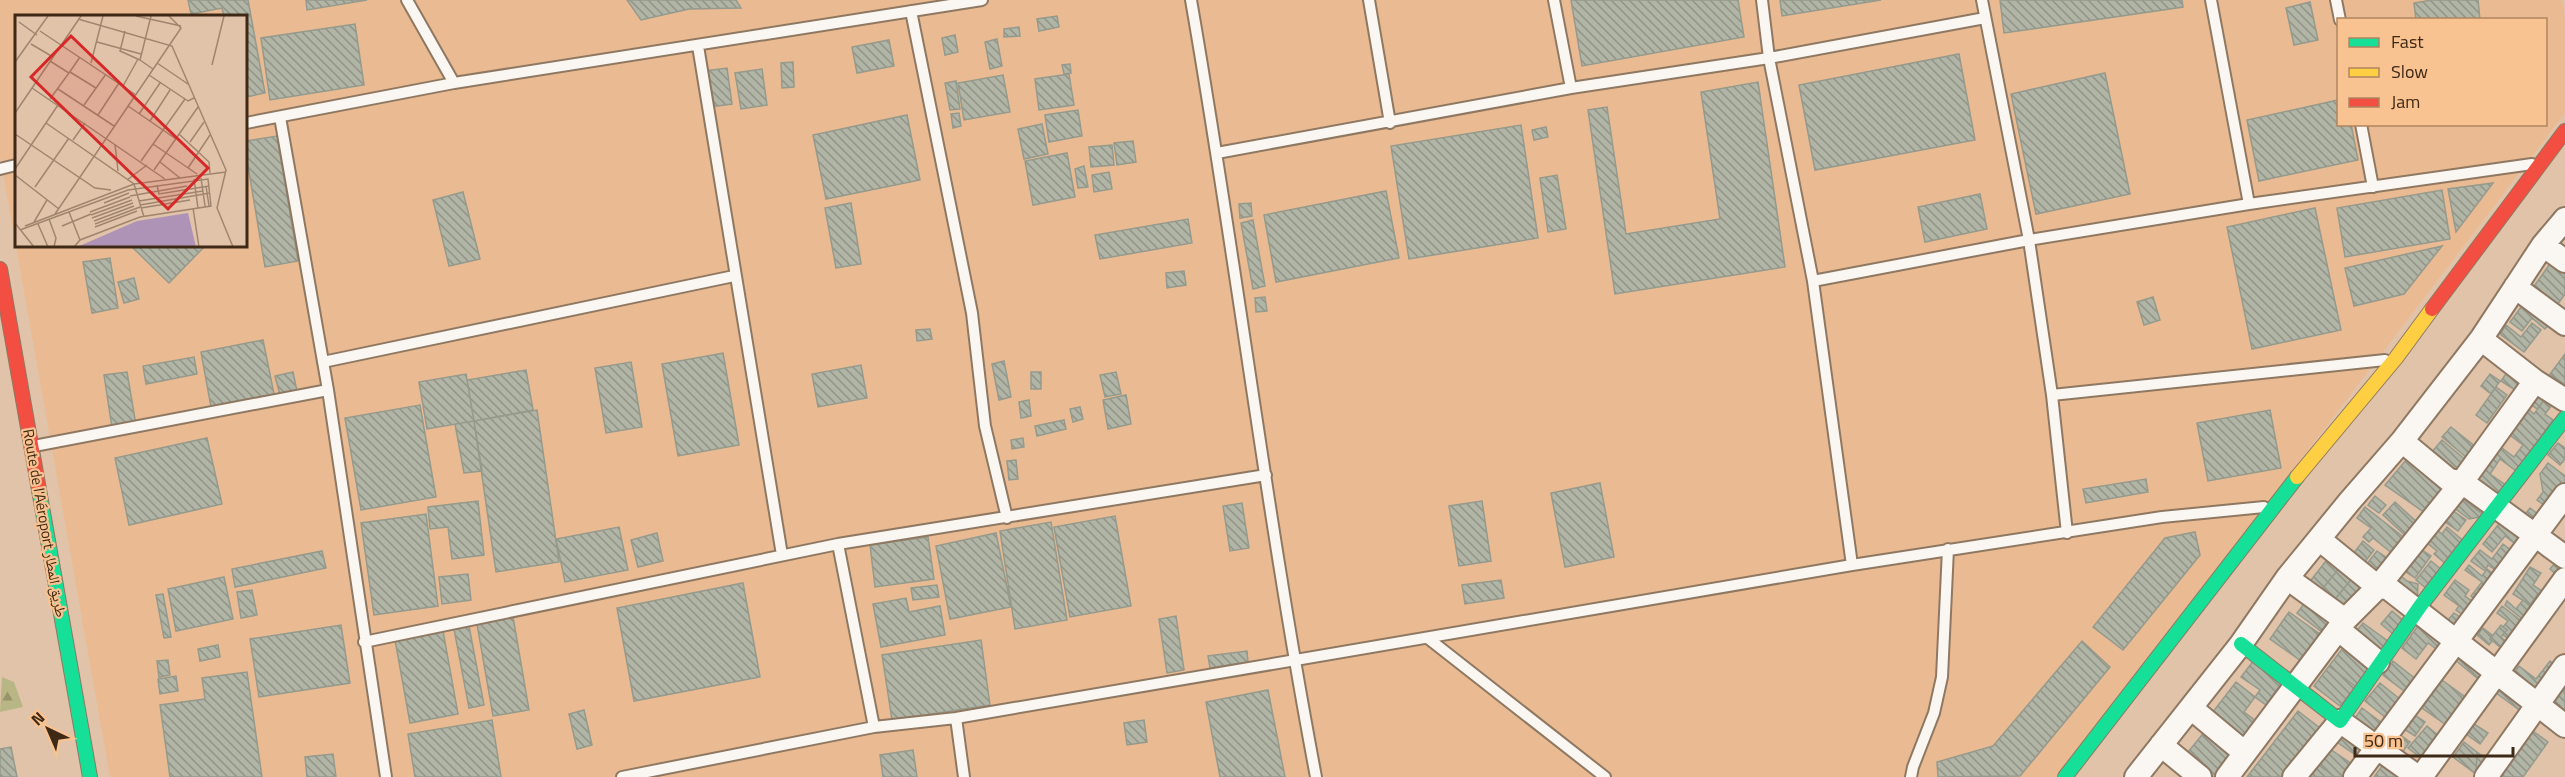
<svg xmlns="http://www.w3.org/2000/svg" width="2565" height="777" font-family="'Titillium Web','Noto Naskh Arabic',sans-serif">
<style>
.built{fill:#eabb92;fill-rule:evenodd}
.forest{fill:url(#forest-firs)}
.building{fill:url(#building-back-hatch);stroke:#959a8c;stroke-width:1.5}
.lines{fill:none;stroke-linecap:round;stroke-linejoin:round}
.lane-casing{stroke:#8f7862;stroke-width:14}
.street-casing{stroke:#8f7862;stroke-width:26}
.fast-casing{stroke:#8f7862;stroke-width:16}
.slow-casing{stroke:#8f7862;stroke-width:16}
.jam-casing{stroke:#8f7862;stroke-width:16}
.lane{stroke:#faf6f2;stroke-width:10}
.street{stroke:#faf6f2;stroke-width:22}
.fast{stroke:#16e098;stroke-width:14}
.slow{stroke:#ffcf43;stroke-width:14}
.jam{stroke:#f24e42;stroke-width:14}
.labels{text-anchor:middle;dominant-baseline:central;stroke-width:4.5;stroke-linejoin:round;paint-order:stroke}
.street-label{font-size:15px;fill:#3e2916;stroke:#f9c291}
.inset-road{fill:none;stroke:#a0856e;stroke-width:1.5}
.view{fill:#d62828;fill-opacity:0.15;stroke:#d62828;stroke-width:3}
.inset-edge{fill:none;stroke:#3e2916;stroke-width:3}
</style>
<defs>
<pattern id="forest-firs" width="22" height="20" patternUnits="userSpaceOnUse" patternTransform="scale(1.5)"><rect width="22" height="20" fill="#b8b685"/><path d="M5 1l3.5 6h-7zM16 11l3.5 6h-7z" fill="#97946c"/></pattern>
<pattern id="building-back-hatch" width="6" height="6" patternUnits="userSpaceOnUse" patternTransform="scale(1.5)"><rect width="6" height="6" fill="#b1b5a6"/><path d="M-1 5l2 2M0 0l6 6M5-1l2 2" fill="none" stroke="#919386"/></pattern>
</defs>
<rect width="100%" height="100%" fill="#e1c3a9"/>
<path class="built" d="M0,0H2562L2565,18V113L2059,777H110L0,156ZM16,16H246V246H16ZM2338,20H2546V124H2338Z"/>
<path class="forest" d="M2,677L14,682L23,707L0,712Z"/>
<path class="building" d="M188,0H248L265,93L246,97V16H224L222,8L191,14Z
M306,0H367L307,10Z
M627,0H736L741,8L689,9L641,20Z
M1571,0H1738L1744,37L1582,66Z
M1780,0H1881L1782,16Z
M2000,0H2182L2183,7L2004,33Z
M2432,0H2478L2480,20H2416L2414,3Z
M2310,2L2318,40L2294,45L2286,8Z
M1057,16L1059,27L1039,31L1037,19Z
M355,24L364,85L270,100L261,38Z
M1019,27L1020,36L1004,37V29Z
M955,35L958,52L945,55L942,38Z
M997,39L1002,66L990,69L985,42Z
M889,40L894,66L857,73L852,47Z
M1959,54L1975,140L1815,170L1799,85Z
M793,62L794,87L782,88L781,63Z
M1070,64L1071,73L1064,74L1062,65Z
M727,68L732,104L710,107L705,71Z
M762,69L767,105L741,109L735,73Z
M2105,73L2130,194L2036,214L2011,94Z
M1069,74L1074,105L1039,110L1035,79Z
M1003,75L1010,112L964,120L958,83Z
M956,81L960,109L950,110L945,83Z
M1758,82L1785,267L1615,294L1588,110L1607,107L1626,234L1720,219L1701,92Z
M2338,100V124H2351L2358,160L2259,181L2247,120Z
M1078,110L1082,136L1049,142L1045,115Z
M959,113L961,126L953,128L951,114Z
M907,115L920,180L826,199L813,135Z
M1042,124L1048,154L1024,159L1018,129Z
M1521,125L1538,238L1409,259L1391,146Z
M1546,127L1548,137L1534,140L1532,130Z
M277,136L298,261L265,267L246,154V141Z
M1133,141L1136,162L1117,165L1114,143Z
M1112,145L1114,165L1091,167L1089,147Z
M1067,153L1075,197L1033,205L1025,161Z
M1084,166L1088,187L1078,188L1075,169Z
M1109,172L1112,189L1094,192L1092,175Z
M1557,175L1566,229L1548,232L1540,178Z
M2493,183L2456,232L2448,189Z
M2442,190L2450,239L2345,257L2337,208Z
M1386,191L1399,258L1276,282L1264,215Z
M463,192L480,259L449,266L433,200Z
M1980,194L1987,229L1925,242L1918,207Z
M851,203L861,264L836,268L825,208Z
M1251,203L1252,216L1240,218L1239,204Z
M2315,208L2341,330L2252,349L2227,227Z
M1188,219L1192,243L1100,259L1095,235Z
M1253,220L1265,286L1253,289L1241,223Z
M131,246H205L169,283Z
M2442,246L2404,294L2354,306L2345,268Z
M110,258L118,308L92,313L83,262Z
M2552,261L2565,269V294L2555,308L2530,292Z
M1184,271L1186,285L1167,288L1166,273Z
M134,278L139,299L124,303L118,282Z
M1265,297L1267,311L1256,312L1255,298Z
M2153,297L2160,320L2144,325L2137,302Z
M2527,299L2553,319L2545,329L2532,318L2522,331L2510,322Z
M2532,323L2541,330L2524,352L2500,334L2506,325L2521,337Z
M930,329L932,339L917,341L916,330Z
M263,340L274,394L211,407L201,352Z
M723,353L739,445L678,456L662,364Z
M2565,354V385L2550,374Z
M194,357L197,374L146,384L143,366Z
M1004,361L1011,397L999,400L992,364Z
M631,362L642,427L606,433L595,368Z
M861,365L867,398L818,407L812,374Z
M526,370L533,410L474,421L467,380Z
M2508,371L2521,380L2515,390L2501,381Z
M127,372L136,425L112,428L104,375Z
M293,372L297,391L280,395L275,376Z
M1031,372H1041V389H1031Z
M1116,372L1121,394L1105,397L1100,375Z
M466,374L474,421L427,429L419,382Z
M2490,374L2500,381L2491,394L2481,386Z
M2496,387L2507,395L2487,423L2476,415Z
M2538,388L2548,395L2537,409L2528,402Z
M1126,395L1131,424L1108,429L1103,400Z
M1029,400L1031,416L1021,418L1019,402Z
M2544,400L2552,405L2545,414L2553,420L2516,471L2500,459L2490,474L2507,486L2497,499L2471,480L2498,445L2514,457L2523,445L2506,432L2525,406L2534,414Z
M420,405L436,497L361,510L345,418Z
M1080,407L1083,419L1073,422L1070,409Z
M537,410L559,562L496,572L474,421Z
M2270,410L2281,468L2208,481L2197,423Z
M1064,420L1066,429L1037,436L1035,426Z
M474,421L482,471L464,473L455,424Z
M2451,427L2476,447L2467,458L2442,437Z
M207,438L222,504L129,525L115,458Z
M1023,438L1024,447L1012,449L1011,440Z
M2442,440L2467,461L2458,472L2432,452Z
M2558,443L2565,448V459L2560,465L2548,455Z
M2407,459L2447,488L2428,515L2385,485Z
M1016,460L1018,479L1009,480L1007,461Z
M2548,463L2565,476V490L2551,510L2537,500L2543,492L2540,474Z
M2146,479L2148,492L2086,503L2083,489Z
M1600,483L1614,557L1565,567L1551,493Z
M2375,496L2386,505L2379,513L2368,505Z
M2460,497L2485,516L2469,519L2453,507Z
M478,501L484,555L452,559L448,527L430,529L428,507Z
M1482,501L1491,561L1459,566L1449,506Z
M2395,502L2421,526L2409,539L2383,515Z
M1242,503L1249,548L1230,551L1223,506Z
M2365,507L2406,539L2393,554L2373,538L2369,542L2363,537L2371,528L2357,518Z
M2449,508L2466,520L2458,531L2441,519Z
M2530,508L2543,518L2535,528L2522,518Z
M426,514L438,606L374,615L361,523Z
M1115,516L1131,606L1070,617L1054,527Z
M2502,520L2526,539L2519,547L2505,536L2492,552L2483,544Z
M1051,522L1067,620L1015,629L1000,531Z
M2432,526L2442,534L2447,527L2465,542L2447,565L2434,554L2437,551L2421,538Z
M619,527L628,570L565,582L556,539Z
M2195,532L2200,555L2123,650L2093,627L2165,538Z
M657,533L663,561L638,567L631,540Z
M996,533L1011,607L950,619L936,546Z
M928,537L934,579L875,587L870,545Z
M2363,541L2374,550L2364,563L2353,554Z
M2503,544L2516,554L2501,574L2488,565L2485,571L2471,561L2480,550L2492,559Z
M2419,548L2431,556L2415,578L2403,570Z
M322,551L326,568L235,587L232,569Z
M2377,551L2390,560L2378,575L2366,565Z
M2329,557L2341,566L2319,593L2308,584Z
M2431,561L2442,570L2427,589L2416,580Z
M2565,562V572L2560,578L2550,569L2555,563Z
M2469,565L2482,576L2487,569L2499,578L2480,603L2471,596L2482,582L2465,570Z
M2341,566L2354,576L2332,603L2319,593Z
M2530,567L2541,573L2533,585L2548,595L2544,600L2537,595L2530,605L2513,594Z
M468,574L471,600L442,604L439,577Z
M2354,576L2369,588L2347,615L2332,603Z
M2401,576L2407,581L2418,584L2417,603L2394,585Z
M224,577L233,619L176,631L168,589Z
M1501,580L1504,598L1465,604L1462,585Z
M2455,580L2469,590L2465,596L2477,605L2467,618L2456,610L2459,606L2444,595Z
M743,583L760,677L634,701L617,608Z
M937,585L939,597L913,600L911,588Z
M252,590L257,615L241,618L237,592Z
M163,594L171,637L164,638L156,595Z
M906,598L909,612L940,606L945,635L881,647L873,604Z
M2307,600L2336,622L2326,635L2297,613Z
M2523,600L2531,607L2534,603L2526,622L2505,605L2507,601L2516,609Z
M2502,606L2525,624L2512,641L2503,635L2507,630L2503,627L2508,621L2497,613Z
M2392,611L2404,621L2393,634L2381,624Z
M2289,612L2324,637L2305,664L2270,639Z
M2454,613L2460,617L2453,626L2448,620Z
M1176,616L1184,670L1167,673L1159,619Z
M513,617L529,710L493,716L477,624Z
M2363,623L2389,642L2381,653L2355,633Z
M2420,623L2449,638L2439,651L2428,643L2416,659L2402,648Z
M341,625L350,683L259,697L250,639Z
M2501,625L2507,630L2501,637L2511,646L2506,652L2490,639Z
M469,626L484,705L469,708L454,629Z
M2483,628L2492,635L2490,639L2492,641L2489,645L2477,635Z
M443,631L458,714L410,723L395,640Z
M981,640L990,705L892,720L882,655Z
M2082,641L2110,667L2020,776L1938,777L1937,762L1993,746Z
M2346,644L2373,664L2356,687L2329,666Z
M218,645L220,657L200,661L198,649Z
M1247,651L1248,662L1210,668L1208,656Z
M2461,651L2490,675L2483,683L2454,659Z
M168,660L170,675L159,677L157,661Z
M2254,660L2283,681L2266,705L2255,697L2260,690L2241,677Z
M2393,661L2418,681L2408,694L2383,675Z
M2550,661L2559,668L2535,698L2510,678L2519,666L2536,679Z
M2329,666L2356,687L2340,706L2314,686Z
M247,672L262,777H170L160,705L205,699L202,678Z
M176,676L178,691L160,694L158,679Z
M2442,680L2468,699L2449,727L2422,708Z
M2236,682L2255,697L2244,712L2260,724L2247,740L2212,713Z
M2499,682L2529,703L2522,712L2492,690Z
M2380,683L2406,704L2391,722L2365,701Z
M2565,687V719L2549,707Z
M1268,690L1285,777H1220L1206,702Z
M2362,708L2386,726L2377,738L2353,721Z
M584,710L592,745L577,749L569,714Z
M2298,711L2325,732L2290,777H2247Z
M2415,715L2425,722L2415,736L2404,729Z
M492,720L501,777H415L408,734Z
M1144,720L1147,742L1127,745L1124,723Z
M2474,724L2488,733L2480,744L2466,734Z
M2427,726L2439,736L2421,758L2408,748Z
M2206,730L2237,754L2218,777H2209L2184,757Z
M2533,731L2548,742L2523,777H2499Z
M2340,732L2366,750L2360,758L2334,740Z
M2399,734L2410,742L2401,754L2390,745Z
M2464,742L2477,752L2476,774L2453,757Z
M11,747L17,777H0V749Z
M2330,749L2355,766L2347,777H2335L2319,765Z
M913,750L917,777H883L880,755Z
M2477,752L2489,761L2476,774Z
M333,754L336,777H307L305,757Z
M2319,765L2335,777H2310Z
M2382,766L2398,777H2374Z"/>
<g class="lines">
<defs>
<path id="lane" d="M407,0L454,83
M1191,0C1236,258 1267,519 1316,777
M1369,0L1390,123
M1554,0L1571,88
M1762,0L1769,58L1813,281L1852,565
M1982,0L2029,240L2052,395L2067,533
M2211,0L2249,204
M2336,0L2340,20
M911,11L972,313L985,426L1007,518
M698,46L782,555
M280,117L328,390
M246,123L454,83L982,0
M2361,124L2373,187
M1217,153L1571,88L1769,58L1985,18
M0,169L16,165
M1813,281L2029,240L2249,204L2532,164
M323,362L734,276
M2052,395L2385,360
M34,446L328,390L386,777
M838,544L874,727
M1429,639L1605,777
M364,642L838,544L1266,475
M956,718L964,777
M622,777L874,727L956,718L1852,565L2162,517L2264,507
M1911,777L1913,767L1934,713L1942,677L1948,549"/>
<path id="street" d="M2543,245L2565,261
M2515,287L2565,324
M2481,339L2535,381L2565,400
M2402,441L2449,480L2462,482L2565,557
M2319,539L2378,587L2388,588L2565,726
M2287,578L2345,620
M2338,629L2378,662
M2191,708L2245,753
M2161,745L2200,777
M2136,777L2241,644L2287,578L2349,502L2402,441L2481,339L2543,245L2565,219
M2227,777L2345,620L2378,587L2462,482L2535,381
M2294,777L2340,721L2418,777
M2355,777L2565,495
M2421,777L2565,579
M2486,777L2565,666"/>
<path id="fast" d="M39,490L90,777
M2241,644L2340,721L2421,605L2565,418
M2065,777L2297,477"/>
<path id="slow" d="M2297,477L2396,358L2432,309"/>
<path id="jam" d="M0,269L39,490
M2432,309L2565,131"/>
</defs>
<use href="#lane" class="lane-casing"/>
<use href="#street" class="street-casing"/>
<use href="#fast" class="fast-casing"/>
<use href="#slow" class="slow-casing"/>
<use href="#jam" class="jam-casing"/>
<use href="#lane" class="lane"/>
<use href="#street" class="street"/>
<use href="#fast" class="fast"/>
<use href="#slow" class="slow"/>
<use href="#jam" class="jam"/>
</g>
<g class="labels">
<g class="street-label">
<text transform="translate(45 523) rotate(80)">Route de l'Aéroport طريق المطار</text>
</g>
</g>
<g transform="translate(15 15)">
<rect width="232" height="232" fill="#e1c3a9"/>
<path d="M173,198L181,232H62L122,206Z" fill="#af93b7"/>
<path class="inset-road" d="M121,1L166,11M136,1L125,45L138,54M63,4L157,31L211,155L202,193L218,232M4,7L22,20M25,16L121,80M110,16L105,36L125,45M82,27L126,39M16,29L38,42M35,46L54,58L35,84M0,47L33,1M76,48L88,1M142,48L173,69M197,50L209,1M55,57L81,73M54,58L65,42M134,60L173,86L179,83M108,71L123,44M17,73L150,164M43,74L99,111M69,90L91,59M113,91L161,124M0,98L66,1M124,99L145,68M83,100L104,68M135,106L155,75M31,108L119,169L129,202M0,119L80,173L96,175M164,119L194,147L195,158M58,125L70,108M175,127L189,107M100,129L103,156M138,129L182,159M126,146L170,84M145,147L165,163M173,153L195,120M0,154L43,90M139,155L183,92M0,160L44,194M186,163L190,191M179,164L183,193M112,165L132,150M142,170L144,179L194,171M191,171L194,191M20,172L54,123M115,181L172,171M124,186L188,176M89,188L114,178M125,190L195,178M126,193L175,185M178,193L184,232M54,197L65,225M75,197L115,182M40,199L166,13L154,1M76,200L117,185M77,203L118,188M34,204L41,223L39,232M79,206L119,191M19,207L32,185M0,208L19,232M23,209L33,232M80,209L125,192M10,211L119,169L211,157M47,211L76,199M80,212L122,196M5,215L113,175L193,164L196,191L125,202L65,225L59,232"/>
<path class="view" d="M56,21L193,153L153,194L16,62Z"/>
<rect width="232" height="232" class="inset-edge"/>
</g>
<rect x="2337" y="18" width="210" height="108" fill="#f9c291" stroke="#ae8560" stroke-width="1.5"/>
<rect x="2349" y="38" width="30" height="9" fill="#16e098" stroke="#ae8560" stroke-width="1.5"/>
<text x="2391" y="48" font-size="18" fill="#3e2916">Fast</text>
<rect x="2349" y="68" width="30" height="9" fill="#ffcf43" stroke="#ae8560" stroke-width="1.5"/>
<text x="2391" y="78" font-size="18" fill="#3e2916">Slow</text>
<rect x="2349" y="98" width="30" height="9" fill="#f24e42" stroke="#ae8560" stroke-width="1.5"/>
<text x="2391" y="108" font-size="18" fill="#3e2916">Jam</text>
<g transform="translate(48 729) rotate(316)" stroke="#f9c291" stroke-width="4.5" paint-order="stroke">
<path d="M0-4.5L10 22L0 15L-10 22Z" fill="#3e2916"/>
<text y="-9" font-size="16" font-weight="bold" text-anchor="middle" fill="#3e2916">N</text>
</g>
<path d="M2355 747v9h158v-9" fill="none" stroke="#3e2916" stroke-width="3"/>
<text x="2364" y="747" font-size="18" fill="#3e2916" stroke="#f9c291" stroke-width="4.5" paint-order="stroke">50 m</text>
</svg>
